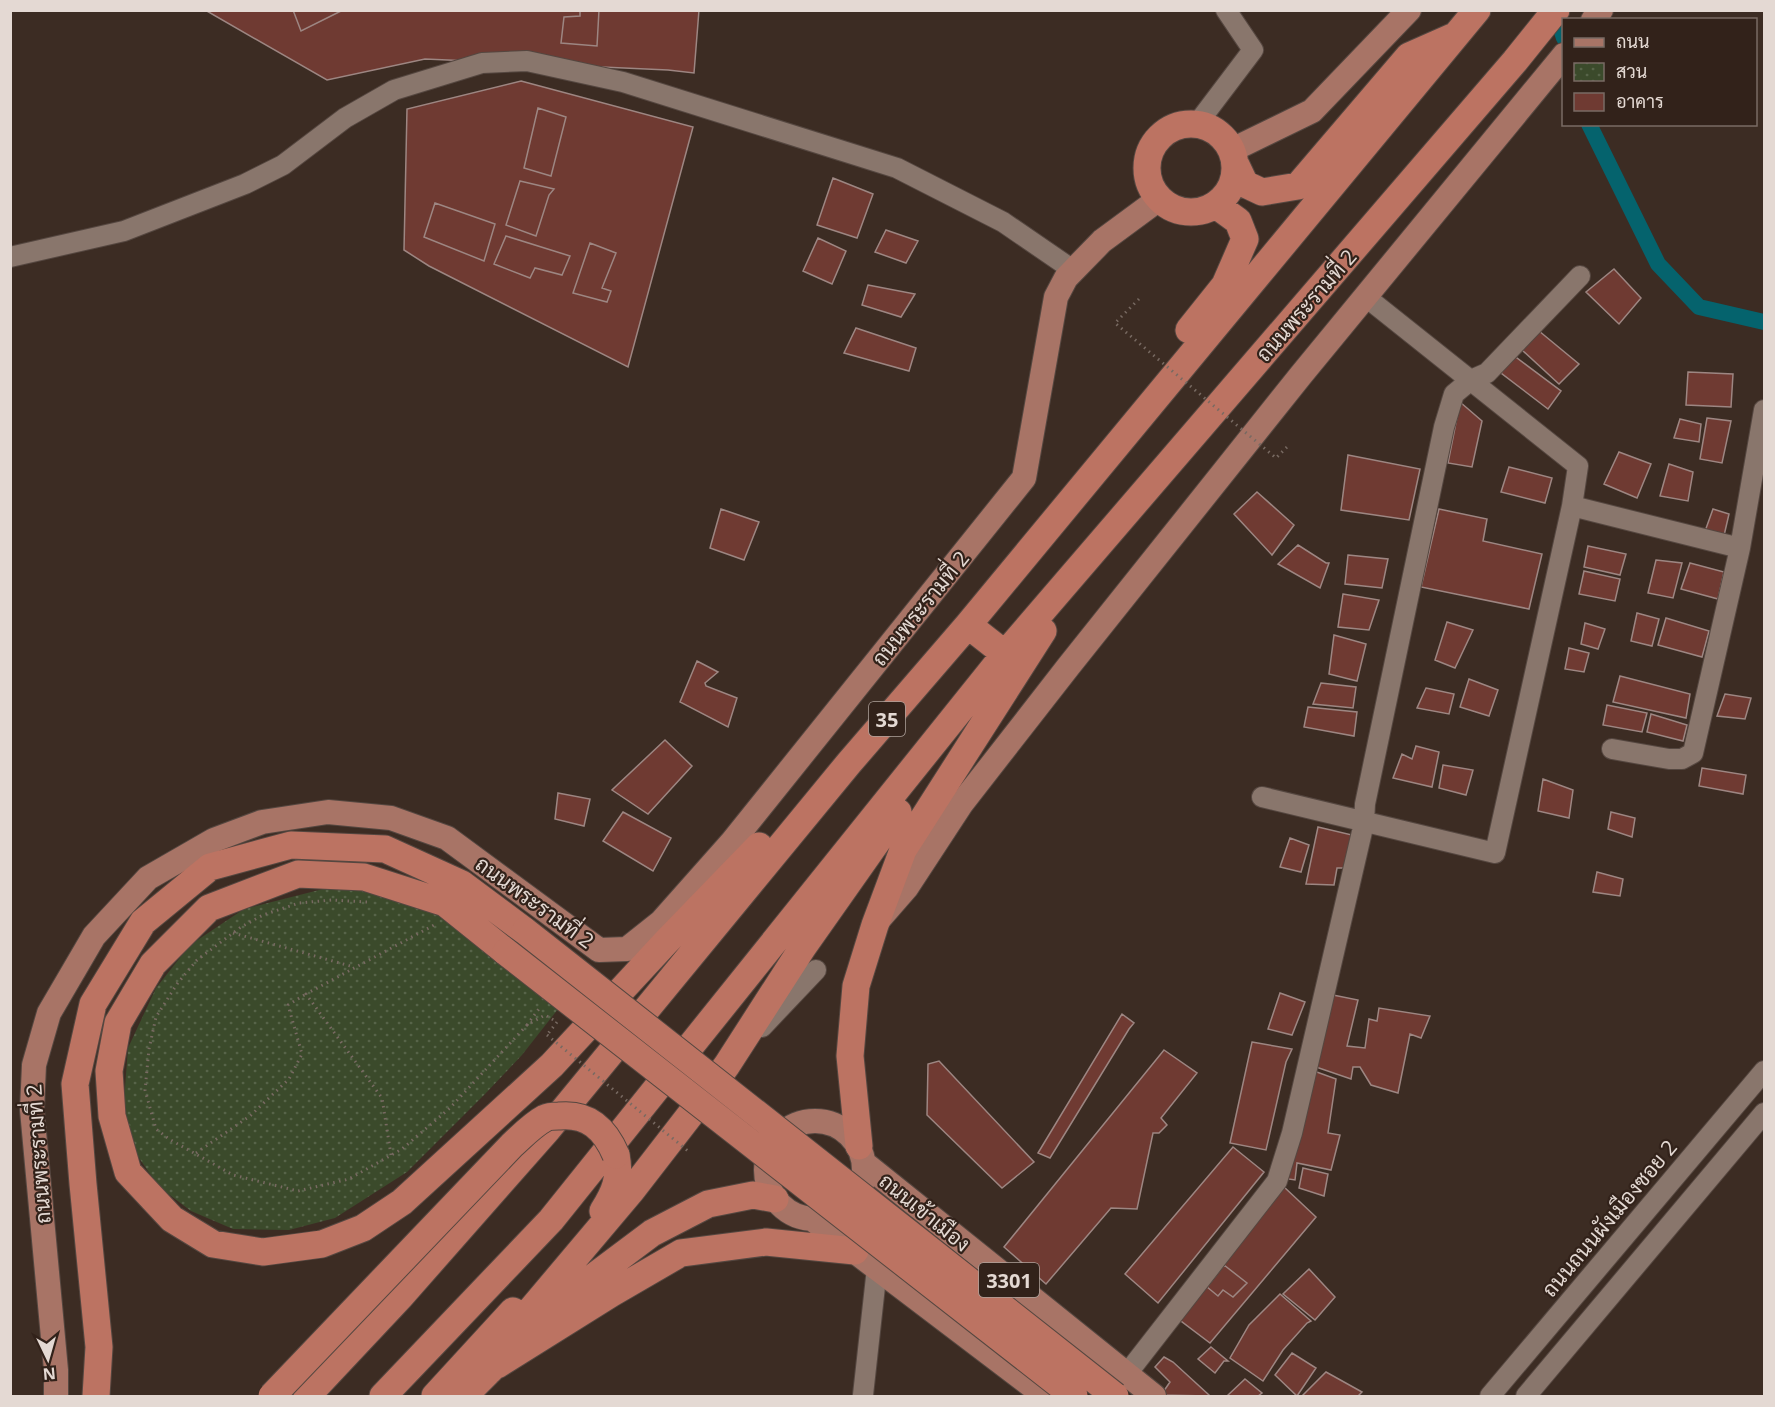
<svg xmlns="http://www.w3.org/2000/svg" width="1775" height="1407" font-family="'Open Sans',Sarabun,sans-serif">
<style>
.park{fill:url(#park-dots)}
.lines{fill:none;stroke-linecap:round;stroke-linejoin:round}
.canal{stroke:#05636d;stroke-width:16}
.building{fill:#6f3a32;stroke:#9d8682;stroke-width:1.5}
.minor-casing{stroke:#554740;stroke-width:22}
.major-casing{stroke:#554740;stroke-width:26}
.highway-casing{stroke:#554740;stroke-width:29}
.path{stroke:#786a62;stroke-width:3;stroke-dasharray:1.5 4.5;stroke-linecap:butt}
.minor{stroke:#89766c;stroke-width:20}
.major{stroke:#a87466;stroke-width:24}
.highway{stroke:#bc7362;stroke-width:27}
.highway-bridge-casing{stroke:#554740;stroke-width:29;stroke-linecap:butt}
.path-bridge{stroke:#786a62;stroke-width:3;stroke-dasharray:1.5 4.5;stroke-linecap:butt}
.highway-bridge{stroke:#bc7362;stroke-width:27}
.labels{text-anchor:middle;dominant-baseline:central;stroke-width:4.5;stroke-linejoin:round;paint-order:stroke}
.shield{fill:#32221a;stroke:#afa29c;stroke-width:1.5}
.shield-label{font-size:20px;font-weight:bold;fill:#e4d9d3}
.street-label{font-size:21px;fill:#e4d9d3;stroke:#32221a}
</style>
<defs>
<pattern id="park-dots" width="8" height="8" patternUnits="userSpaceOnUse" patternTransform="scale(1.5)"><rect width="8" height="8" fill="#3b4a2b"/><path d="M2 2h.1M6 6h.1" fill="none" stroke="#576449" stroke-width="1.8" stroke-linecap="round"/></pattern>
</defs>
<rect width="100%" height="100%" fill="#3c2c23"/>
<path class="park" d="M352,888L382,892L424,904L562,1004L522,1055L485,1094L407,1172L335,1218L289,1230L233,1229L191,1211L159,1187L137,1155L123,1114L128,1048L156,988L190,945L244,909L323,889Z"/>
<g class="lines">
<path class="canal" d="M1555,10L1564,38
M1589,124L1658,264L1699,307L1764,322"/>
</g>
<path class="building" d="M205,10H699L694,73L668,70L425,59L327,80Z
M293,10H343L301,31Z
M580,10H599L597,46L561,43L564,17L580,16Z
M521,81L693,127L628,367L429,266L404,250L407,109Z
M538,108L566,117L551,176L524,168Z
M833,178L873,194L857,238L817,225Z
M520,181L554,189L549,195L536,236L506,225Z
M435,203L495,224L484,261L424,237Z
M886,230L918,241L906,263L875,252Z
M506,236L570,256L562,275L535,268L530,278L494,264Z
M818,238L846,251L832,284L803,271Z
M590,243L616,253L602,288L611,291L607,302L573,293Z
M1614,269L1641,298L1619,324L1586,292Z
M868,285L915,294L901,317L862,305Z
M856,328L916,348L909,371L844,353Z
M1539,331L1579,364L1559,384L1522,350Z
M1513,355L1561,391L1548,409L1501,373Z
M1688,372L1733,374L1731,407L1686,405Z
M1460,402L1482,421L1472,467L1448,463Z
M1707,418L1731,421L1722,463L1700,459Z
M1680,419L1701,424L1699,442L1674,438Z
M1619,452L1651,464L1637,498L1604,484Z
M1348,455L1420,469L1409,520L1341,510Z
M1669,464L1693,472L1688,501L1660,496Z
M1509,467L1552,478L1545,503L1501,492Z
M1257,492L1294,525L1272,555L1234,514Z
M721,509L759,522L744,560L710,548Z
M1439,509L1487,519L1483,541L1542,554L1529,609L1421,587Z
M1713,509L1729,514L1723,540L1704,534Z
M1298,545L1326,563H1329L1320,588L1278,564Z
M1588,546L1626,554L1620,575L1584,567Z
M1348,555L1388,559L1382,588L1345,584Z
M1656,560L1682,563L1673,598L1648,593Z
M1690,563L1724,572L1718,599L1681,589Z
M1584,571L1620,579L1615,601L1579,594Z
M1343,594L1379,600L1369,630L1338,627Z
M1637,613L1659,619L1652,646L1631,641Z
M1666,618L1709,631L1702,657L1658,645Z
M1447,622L1473,630L1455,668L1435,660Z
M1585,623L1605,629L1598,649L1581,644Z
M1334,635L1366,644L1357,681L1329,674Z
M1569,648L1589,653L1584,672L1565,669Z
M697,661L718,672L705,683L706,686L737,698L728,727L680,702Z
M1620,676L1690,694L1686,718L1613,702Z
M1469,679L1498,690L1489,716L1460,707Z
M1321,683L1356,687L1353,708L1313,704Z
M1426,688L1454,694L1449,714L1417,708Z
M1725,694L1751,698L1745,719L1717,716Z
M1607,705L1647,713L1642,732L1603,725Z
M1308,707L1357,712L1354,736L1304,727Z
M1651,714L1687,725L1683,741L1647,732Z
M665,740L692,766L648,814L612,790Z
M1416,746L1439,752L1432,787L1393,778L1402,754L1412,759Z
M1443,765L1473,770L1466,795L1439,788Z
M1702,768L1746,775L1743,794L1699,786Z
M1543,779L1573,790L1569,818L1538,811Z
M558,793L590,799L584,826L555,819Z
M623,812L671,838L653,871L603,841Z
M1611,812L1635,818L1632,837L1608,829Z
M1318,827L1352,835L1345,868H1337L1334,885L1306,884Z
M1290,838L1309,845L1301,872L1280,867Z
M1597,872L1623,879L1620,896L1593,892Z
M1280,993L1305,1002L1292,1035L1268,1029Z
M1333,995L1358,1000L1347,1046L1365,1048L1369,1019L1377,1021L1379,1008L1430,1016L1421,1038L1410,1034L1398,1093L1371,1085L1360,1067H1353L1351,1079L1316,1067Z
M1122,1014L1134,1023L1129,1029L1050,1158L1038,1153Z
M1252,1042L1292,1049L1286,1062L1266,1150L1230,1143Z
M1164,1050L1197,1073L1161,1118L1167,1125L1159,1133H1153L1137,1209L1111,1208L1046,1284L1004,1247Z
M939,1061L1034,1162L1002,1188L927,1115L928,1064Z
M1314,1071L1336,1079L1328,1133L1340,1135L1331,1170L1297,1163L1295,1180L1282,1178Z
M1233,1147L1264,1172L1158,1303L1125,1274Z
M1303,1168L1328,1174L1324,1196L1299,1188Z
M1283,1186L1316,1217L1210,1343L1177,1318Z
M1224,1265L1247,1283L1233,1297L1223,1290L1218,1296L1207,1287Z
M1309,1269L1335,1297L1315,1320L1283,1294Z
M1280,1294L1311,1321L1307,1323L1283,1350L1263,1381L1230,1358L1249,1325Z
M1211,1347L1228,1361H1224L1215,1373L1198,1359Z
M1292,1353L1316,1368L1297,1396L1275,1375Z
M1164,1357L1173,1362L1209,1395L1208,1396L1161,1395L1170,1382L1155,1367Z
M1326,1372L1362,1392L1358,1396H1302Z
M1245,1379L1262,1393L1258,1396H1227Z"/>
<g class="lines">
<defs>
<path id="minor" d="M1197,124L1253,50L1226,10
M10,257L124,231L245,184L283,165L345,118L394,90L482,63L527,61L623,82L897,168L1003,222L1073,270
M1572,506L1740,548
M1612,749L1669,759H1682L1693,753L1740,548L1764,410
M1262,797L1495,853L1572,506L1578,466L1366,297
M762,1027L816,970
M1126,1375L1277,1181L1292,1133L1364,823L1365,804L1444,427L1454,394L1471,380L1487,373L1580,276
M863,1395L877,1268
M1490,1396L1764,1071
M1526,1396L1764,1113"/>
<path id="major" d="M1593,20L1601,10
M1232,150L1312,111L1409,10
M880,918L907,887L962,803L1068,667L1301,375L1564,55
M766 1170a49 49 0 1 1 98 0a49 49 0 1 1-98 0Z
M864,1163L1154,1396
M812,1219L1045,1396
M56,1396V1370L32,1110L34,1065L49,1013L94,936L148,878L214,840L262,822L328,812L391,818L447,838L599,950L627,949L661,922L732,842L1024,478L1056,297L1066,278L1102,241L1159,199"/>
<path id="highway" d="M1147 168a44 44 0 1 1 88 0a44 44 0 1 1-88 0Z
M1236,165L1245,184L1262,192L1298,186L1409,56L1452,37
M1189,330L1225,285L1245,239L1238,221L1216,205
M968,625L1005,654L995,668
M506,952L445,903L364,877L298,874L209,908L153,964L118,1023L109,1071L112,1116L128,1172L172,1219L213,1244L263,1252L322,1244L363,1228L402,1202L552,1065L666,942L759,846
M859,1146L850,1056L856,986L875,925L903,850L1043,631
M603,1211C615,1192 621,1178 616,1155
M539,1321L552,1308L652,1233L708,1204L753,1195L775,1199
M497,1365L612,1293L681,1253L766,1242L855,1251
M489,1371L530,1311L632,1190L697,1106L727,1065L803,947L898,812
M96,1396L99,1347L83,1184L75,1084L93,1004L143,922L210,867L291,845L385,849L462,884L525,931
M307,1396L400,1297L548,1129L849,763L968,625L1477,10
M383,1396L551,1220L1005,654L1515,61L1556,10
M435,1396L513,1311
M464,1396L501,1359"/>
</defs>
<use href="#minor" class="minor-casing"/>
<use href="#major" class="major-casing"/>
<use href="#highway" class="highway-casing"/>
<path class="path" d="M367,902L332,900L299,903L263,915L241,927L197,960L177,984L156,1017L149,1049L145,1090L156,1129L169,1139L233,1175L298,1191L349,1179L402,1149L450,1108L527,1025L545,1015L557,1022L547,1035
M233,933L354,967
M527,1025L541,1006
M196,1153L250,1116L289,1079L302,1054L288,1005L306,994
M391,1155L382,1098L306,994L436,924"/>
<use href="#minor" class="minor"/>
<use href="#major" class="major"/>
<use href="#highway" class="highway"/>
<defs>
<path id="highway-bridge" d="M525,931L1115,1396
M506,952L1074,1396
M272,1396L512,1145C522,1136 532,1125 545,1118C549,1116 554,1116 559,1116C588,1113 605,1129 616,1155"/>
</defs>
<use href="#highway-bridge" class="highway-bridge-casing"/>
<path class="path-bridge" d="M1139,299L1115,323L1276,458L1289,445
M547,1035L688,1151"/>
<use href="#highway-bridge" class="highway-bridge"/>
</g>
<g class="labels">
<g class="shield">
<rect x="869" y="702" width="36" height="34" rx="4.5"/>
<rect x="979" y="1263" width="60" height="34" rx="4.5"/>
</g>
<g class="shield-label">
<text x="887" y="719">35</text>
<text x="1009" y="1280">3301</text>
</g>
<g class="street-label">
<text transform="translate(1306 305) rotate(-49)">ถนนพระรามที่ 2</text>
<text transform="translate(920 608) rotate(-51)">ถนนพระรามที่ 2</text>
<text transform="translate(535 902) rotate(36)">ถนนพระรามที่ 2</text>
<text transform="translate(38 1154) rotate(-94)">ถนนพระรามที่ 2</text>
<text transform="translate(925 1212) rotate(39)">ถนนเข้าเมือง</text>
<text transform="translate(1609 1218) rotate(-50)">ถนนถนนผังเมืองซอย 2</text>
</g>
</g>
<rect width="1775" height="1407" fill="none" stroke="#e4d9d3" stroke-width="24"/>
<rect x="1562" y="18" width="195" height="108" fill="#32221a" stroke="#796b64" stroke-width="1.5"/>
<rect x="1574" y="38" width="30" height="9" fill="#a87466" stroke="#796b64" stroke-width="1.5"/>
<text x="1616" y="48" font-size="18" fill="#e4d9d3">ถนน</text>
<rect x="1574" y="63" width="30" height="18" fill="url(#park-dots)" stroke="#796b64" stroke-width="1.5"/>
<text x="1616" y="78" font-size="18" fill="#e4d9d3">สวน</text>
<rect x="1574" y="93" width="30" height="18" fill="#6f3a32" stroke="#796b64" stroke-width="1.5"/>
<text x="1616" y="108" font-size="18" fill="#e4d9d3">อาคาร</text>
<g transform="translate(48 1359) rotate(175)" stroke="#32221a" stroke-width="4.5" paint-order="stroke">
<path d="M0-4.5L10 22L0 15L-10 22Z" fill="#e4d9d3"/>
<text y="-9" font-size="16" font-weight="bold" text-anchor="middle" fill="#e4d9d3">N</text>
</g>
</svg>
